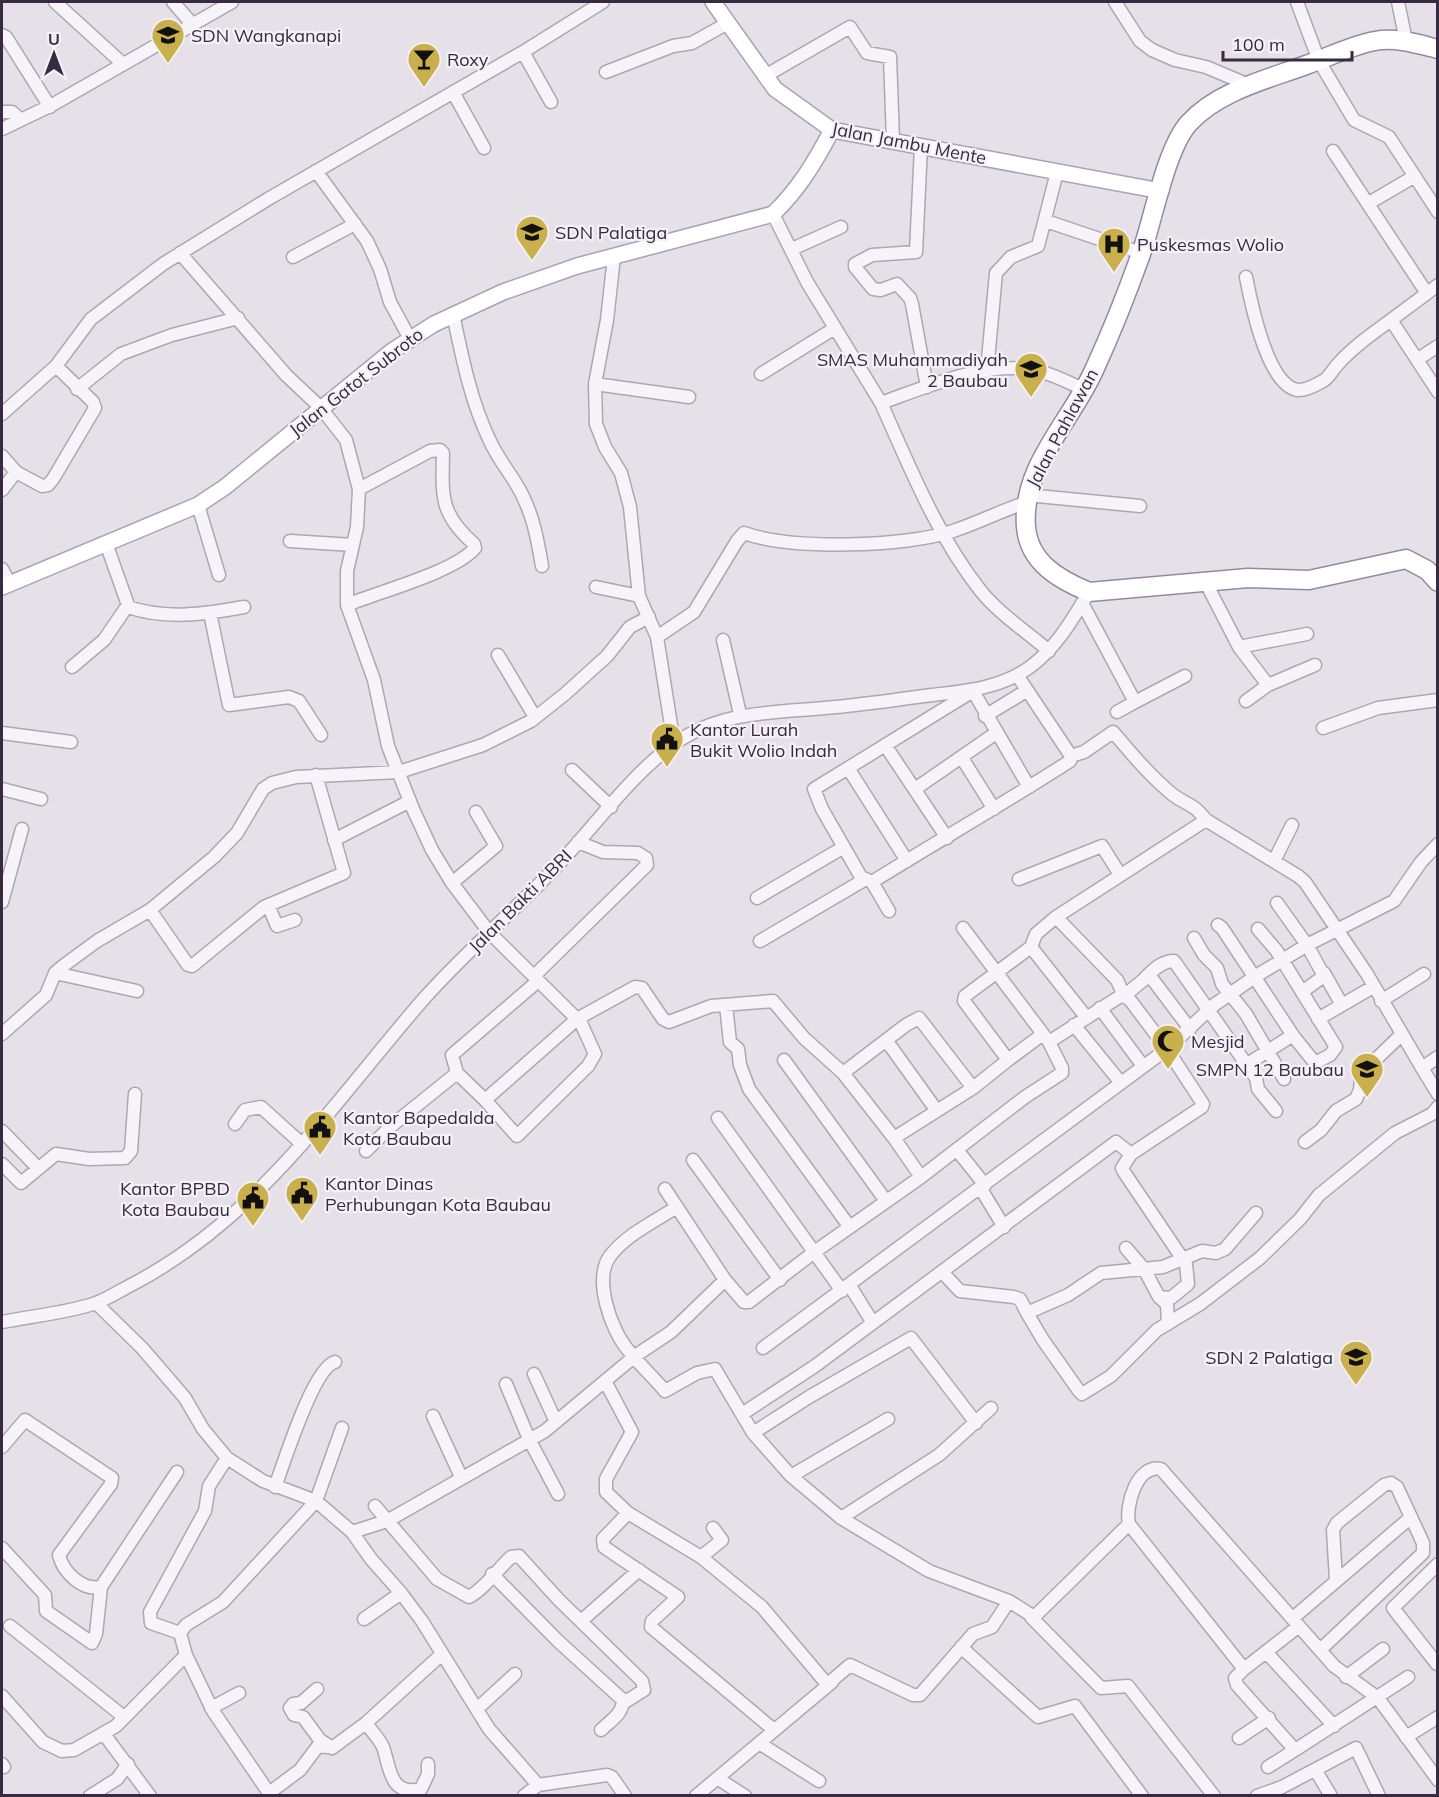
<svg xmlns="http://www.w3.org/2000/svg" width="1439" height="1797" font-family="Mulish,sans-serif">
<style>
.lines{fill:none;stroke-linecap:round;stroke-linejoin:round}
.minor-casing{stroke:#aea6b3;stroke-width:15}
.major-casing{stroke:#aca1b5;stroke-width:18}
.highway-casing{stroke:#96899f;stroke-width:21}
.minor{stroke:#f6f4f8;stroke-width:12}
.major{stroke:#fff;stroke-width:15}
.highway{stroke:#fff;stroke-width:18}
.labels{text-anchor:middle;dominant-baseline:central;stroke-width:4.5;stroke-linejoin:round;paint-order:stroke}
.poi-label{font-size:18px;fill:#372a41;stroke:#f4f1f7;text-anchor:start}
.street-label{font-size:18px;fill:#372a41;stroke:#f4f1f7}
</style>
<rect width="100%" height="100%" fill="#e6e1e9"/>
<g class="lines">
<defs>
<path id="minor" d="M55,2L123,64
M173,2L193,25
M1115,2L1140,41L1152,50L1175,60L1206,67L1249,85
M1297,2L1319,61L1354,120L1389,137L1438,212
M1398,2L1406,41
M2,35L6,37L50,107
M523,52L551,102
M606,72L673,46L692,43L728,23
M765,76L850,27L867,53L890,57L893,140
M453,92L484,148
M2,112H12L21,120
M2,129L52,105L232,2
M921,146L916,252L872,255L855,264V267L873,289L881,290L897,284L910,298L912,304L927,387
M1333,151L1426,292
M316,171L367,241L380,269L390,302L409,337
M1369,203L1415,176
M773,214L807,282L881,403
M1046,221L1141,253
M792,249L841,227
M180,253L286,375L321,408L346,440L359,489L357,527L347,571V605L374,680L388,746L413,809L432,850L452,883L489,932L581,1023L595,1054L588,1066L517,1136L485,1100L457,1073L452,1055L538,981
M293,257L355,224
M614,257L607,320L595,384L596,424L605,447L621,473L630,507L639,596L657,637L674,744
M1246,277C1251,303 1267,384 1297,390C1305,391 1316,385 1323,381C1330,377 1332,370 1338,364C1353,347 1372,334 1391,320
M1438,285L1391,320L1438,392
M453,314C462,356 470,399 489,439C496,455 506,468 515,482C532,509 537,536 542,566
M1418,359L1438,346
M987,371L996,273L1011,257L1038,246L1057,172
M761,374L835,328
M595,384L689,397
M77,389L121,354L172,335L238,318
M2,414L56,366L91,319L163,264L268,199L523,52L603,2
M2,456L16,472L42,486L48,485L53,479L95,408L93,402L56,366
M2,490L16,472
M1027,495L1140,506
M198,505L219,575
M290,541L353,545
M2,569L10,584
M1205,581L1239,647L1307,634
M596,587L639,596
M1082,603L1135,702L1185,676
M347,605C378,592 455,572 475,548L474,544C440,514 442,497 443,453L440,450L430,451L359,489
M128,607C166,620 205,614 244,607
M210,613L229,705L289,697L299,701L321,735
M657,637L694,612L737,541L744,533C791,550 906,547 953,531C977,523 1001,511 1025,503
M723,640L740,714
M1239,647L1268,685
M1049,651C1026,631 999,614 980,590C936,534 910,467 881,403C926,387 990,359 1038,371C1055,375 1070,383 1085,390
M498,655L535,717
M72,667L104,640L128,605L107,546
M1017,675L1071,756L1070,761C1005,803 938,841 872,882L861,877L822,809L814,789L973,691L1029,787
M1246,701L1268,685L1315,665
M1117,712L1135,702
M985,716L1026,691
M1323,728L1378,708L1438,700
M2,733L71,742
M885,745L947,838
M1071,756L1084,752L1113,732C1131,753 1150,776 1172,794C1187,806 1191,801 1206,820L1056,917L1117,980L1124,996L1130,1000L1167,1049L1203,1104L1202,1107L1131,1154
M962,758L994,809
M848,768L907,861
M572,770L611,807
M2,789L41,799
M915,789L996,733
M1206,820L1298,876L1305,882L1367,974L1422,1068L1438,1057
M334,840L410,801
M1274,861L1292,825
M1019,879L1102,846L1119,873
M872,882L889,911
M452,883L496,846L476,812
M757,898L844,847
M2,902L22,829
M268,905L277,926L295,920
M150,910L188,965L192,966L264,907L344,873L316,775
M1218,925L1222,928L1294,1037L1315,1063L1330,1055L1336,1047L1302,992
M1258,929L1276,950L1302,992L1324,976L1307,945L1277,903
M1194,938L1204,955L1217,968L1222,984L1246,1014L1284,1079
M760,941L864,880
M1031,947L1086,1017
M55,973L137,991
M1324,973L1342,1005L1373,987
M534,976L647,865L646,858L638,853L603,852L578,842
M1145,978C1152,971 1163,960 1174,961L1256,1078L1258,1089L1276,1111
M1381,1001L1424,974
M726,1005L730,1042L738,1049L740,1065L749,1089L849,1226
M1100,1008L1143,1066
M1318,1019L1342,1005
M1074,1025L1121,1083
M2,1034L46,995L55,973L63,966L97,941L150,910L214,857L237,833L263,789L272,783L296,777L399,772L483,745L531,721L565,694L607,656L630,627L649,617
M886,1040L937,1111
M1049,1042L1119,997L1124,996L1147,977L1153,980L1190,1029
M784,1060L886,1201
M1008,1060L1043,1034
M1246,1065L1293,1035
M1422,1068L1438,1094
M843,1073L906,1025L919,1018L973,1088
M485,1100L577,1019L635,987L642,988L663,1019L669,1022L711,1006L773,1001L804,1038L843,1073L894,1138L921,1177
M718,1118L842,1291
M235,1124L245,1110L261,1107L302,1144
M2,1131L38,1168
M894,1138L973,1088L1008,1060L964,1001L965,996L1031,947L1036,934L1056,917
M1305,1142L1321,1130L1336,1111L1356,1099L1360,1090L1361,1078L1369,1066L1401,1035
M957,1150L985,1185
M366,1151L390,1127L457,1073
M693,1160L780,1280
M2,1164L21,1183L56,1154L89,1159L125,1158L131,1151L135,1094
M665,1189L725,1280L744,1302H749L813,1253L921,1177L1025,1097L1062,1073V1068L1049,1042L963,928
M981,1189L1004,1227
M677,1207C655,1221 626,1235 610,1256C593,1279 611,1330 628,1350C639,1364 653,1377 665,1391L697,1373L715,1369L753,1433L791,1476L841,1518L939,1455L991,1408
M1126,1248L1144,1269L1159,1297L1167,1304L1168,1324
M943,1273L960,1291L1014,1297L1020,1299L1027,1313L1068,1295L1101,1273L1163,1267L1202,1251L1216,1253L1225,1249L1256,1213
M850,1286L873,1323
M96,1303L142,1348L185,1398L203,1429L227,1458L263,1481L316,1501L352,1532L387,1521L545,1431L635,1356L671,1332L725,1280
M1027,1313L1043,1340L1079,1391L1082,1394L1111,1376L1157,1330L1200,1304L1260,1258L1300,1219L1319,1195L1395,1133L1432,1114L1438,1107
M2,1322C32,1316 67,1313 96,1303C109,1298 121,1290 133,1284C258,1218 331,1106 421,1002C462,955 510,915 553,870C592,830 626,780 671,746C721,709 778,713 836,707C868,704 900,699 932,695C966,691 1001,688 1030,667C1057,647 1072,620 1089,592
M763,1348L1167,1049L1214,1005L1256,976L1307,945L1394,901L1421,862L1438,844
M534,1374L556,1422
M605,1381L632,1432L606,1479V1492L628,1513L701,1557L722,1540L713,1528
M506,1384L529,1439L558,1494
M742,1414L815,1366L1116,1142L1131,1154L1122,1168L1124,1172L1186,1264L1188,1284L1171,1298L1159,1297
M433,1416L461,1477
M753,1433L809,1397L911,1338L976,1423
M2,1447L25,1420L112,1478L111,1484L59,1555C63,1572 82,1591 101,1587
M791,1476L888,1419
M275,1487C284,1463 313,1368 335,1362
M375,1506L437,1579L469,1597C484,1589 498,1569 511,1557L519,1556L558,1599L642,1681L644,1690L625,1702L558,1641L492,1574
M628,1513L603,1539L604,1547L678,1597L652,1621L651,1627L774,1730
M841,1518L929,1571L1009,1601L1034,1617L1129,1524C1125,1505 1137,1464 1161,1469L1334,1666L1378,1698L1438,1780
M1129,1524L1244,1669L1299,1626
M352,1532L371,1559L401,1593L422,1621L489,1729L538,1785L607,1775L612,1777L625,1796
M2,1548L45,1595L46,1611L92,1643L96,1634L101,1587L177,1472
M701,1557L762,1607L826,1683H829L850,1665L913,1695H920L973,1634L992,1627L1009,1601
M1031,1617L1101,1688L1128,1686L1214,1796
M1293,1618L1410,1518
M364,1619L401,1593
M581,1621L639,1570
M10,1626L124,1717
M180,1633L151,1623L150,1612L205,1511L209,1486L227,1458
M961,1647L1038,1717L1075,1706L1142,1796
M1320,1650L1423,1553V1543L1397,1487L1391,1483L1384,1485L1337,1523L1333,1530L1336,1580
M1266,1652L1334,1726
M186,1655L213,1711L271,1796
M1437,1664L1393,1608L1438,1564
M1244,1669L1235,1678L1237,1685L1295,1750L1408,1677
M1346,1677L1383,1649
M317,1689L301,1703L293,1704L290,1708L294,1715L303,1717L320,1740L332,1748L366,1723L442,1654
M2,1696L43,1742L62,1751L74,1750L116,1726L186,1655L180,1633L186,1625L223,1602L316,1501L342,1428
M211,1708L239,1693
M477,1709L515,1674
M366,1723C371,1731 379,1738 383,1747C390,1766 389,1797 421,1789L428,1774V1764
M601,1730C610,1721 623,1714 623,1700
M104,1734L150,1796
M1406,1737L1438,1717
M1239,1738L1269,1718
M759,1743L819,1781
M2,1764L4,1767
M1268,1767L1295,1750
M1316,1771L1331,1796
M717,1778L745,1796
M269,1793L300,1770L318,1746L327,1747
M90,1796L117,1779L128,1764
M524,1796L538,1785
M696,1796L832,1682
M1257,1796L1282,1787L1356,1748L1379,1796"/>
<path id="major" d="M713,2L775,89L832,130L1161,191
M2,587L198,505L225,487L392,351L434,324L503,292L577,266L773,214C799,189 815,162 832,130"/>
<path id="highway" d="M1438,49C1418,44 1396,37 1375,41C1352,45 1329,57 1306,65C1268,79 1218,91 1189,123C1166,148 1153,220 1141,254C1127,293 1112,331 1095,368C1072,421 1021,466 1026,527C1029,563 1060,580 1089,592L1248,578L1309,580L1406,559L1427,570L1438,582"/>
</defs>
<use href="#minor" class="minor-casing"/>
<use href="#major" class="major-casing"/>
<use href="#highway" class="highway-casing"/>
<use href="#minor" class="minor"/>
<use href="#major" class="major"/>
<use href="#highway" class="highway"/>
</g>
<defs>
<symbol id="school-pin" viewBox="-11 -11 22 30"><path d="M0 17L-7.5 6A9.5 9.5 0 1 1 7.5 6Z" fill="#c9b04c" stroke="#f4f1f7"/><path d="M0-5L7-2L0 1L-7-2ZM-4 1L0 2.5L4 1V4Q0 6-4 4Z" fill="#111"/></symbol>
<symbol id="bar-pin" viewBox="-11 -11 22 30"><path d="M0 17L-7.5 6A9.5 9.5 0 1 1 7.5 6Z" fill="#c9b04c" stroke="#f4f1f7"/><path d="M-6-5H6L.8 .8V4.5H3.5V6h-7V4.5H-.8V.8Z" fill="#111"/></symbol>
<symbol id="hospital-pin" viewBox="-11 -11 22 30"><path d="M0 17L-7.5 6A9.5 9.5 0 1 1 7.5 6Z" fill="#c9b04c" stroke="#f4f1f7"/><path d="M-5-5h3v3.5h4V-5h3V5h-3V1.5h-4V5h-3Z" fill="#111"/></symbol>
<symbol id="civic-pin" viewBox="-11 -11 22 30"><path d="M0 17L-7.5 6A9.5 9.5 0 1 1 7.5 6Z" fill="#c9b04c" stroke="#f4f1f7"/><path d="M-.6-6.5H3V-4.5H.6V-3L4-1V1h2V6H-6V1h2V-1L-.6-3ZM-1.2 2.5V6h2.4V2.5Z" fill="#111"/></symbol>
<symbol id="mosque-pin" viewBox="-11 -11 22 30"><path d="M0 17L-7.5 6A9.5 9.5 0 1 1 7.5 6Z" fill="#c9b04c" stroke="#f4f1f7"/><path d="M3.5-4.9A6 6 0 1 0 3.5 4.9A5 5 0 1 1 3.5-4.9Z" fill="#111"/></symbol>
</defs>
<g fill-rule="evenodd">
<use href="#school-pin" x="149" y="16" width="38" height="52"/>
<use href="#bar-pin" x="405" y="40" width="38" height="52"/>
<use href="#school-pin" x="513" y="213" width="38" height="52"/>
<use href="#hospital-pin" x="1095" y="225" width="38" height="52"/>
<use href="#school-pin" x="1012" y="350" width="38" height="52"/>
<use href="#civic-pin" x="648" y="720" width="38" height="52"/>
<use href="#mosque-pin" x="1149" y="1022" width="38" height="52"/>
<use href="#school-pin" x="1348" y="1050" width="38" height="52"/>
<use href="#civic-pin" x="301" y="1108" width="38" height="52"/>
<use href="#civic-pin" x="283" y="1174" width="38" height="52"/>
<use href="#civic-pin" x="234" y="1179" width="38" height="52"/>
<use href="#school-pin" x="1337" y="1338" width="38" height="52"/>
</g>
<g class="labels">
<g class="poi-label">
<text x="191" y="35">SDN Wangkanapi</text>
<text x="447" y="59">Roxy</text>
<text x="555" y="232">SDN Palatiga</text>
<text x="1137" y="244">Puskesmas Wolio</text>
<text x="1008" y="359" text-anchor="end">SMAS Muhammadiyah<tspan x="1008" dy="21">2 Baubau</tspan></text>
<text x="690" y="729">Kantor Lurah<tspan x="690" dy="21">Bukit Wolio Indah</tspan></text>
<text x="1191" y="1041">Mesjid</text>
<text x="1344" y="1069" text-anchor="end">SMPN 12 Baubau</text>
<text x="343" y="1117">Kantor Bapedalda<tspan x="343" dy="21">Kota Baubau</tspan></text>
<text x="325" y="1183">Kantor Dinas<tspan x="325" dy="21">Perhubungan Kota Baubau</tspan></text>
<text x="230" y="1188" text-anchor="end">Kantor BPBD<tspan x="230" dy="21">Kota Baubau</tspan></text>
<text x="1333" y="1357" text-anchor="end">SDN 2 Palatiga</text>
</g>
<g class="street-label">
<text transform="translate(909 143) rotate(11)">Jalan Jambu Mente</text>
<text transform="translate(356 382) rotate(-38)">Jalan Gatot Subroto</text>
<text transform="translate(1062 428) rotate(-62)">Jalan Pahlawan</text>
<text transform="translate(520 901) rotate(-45)">Jalan Bakti ABRI</text>
</g>
</g>
<rect width="1439" height="1797" fill="none" stroke="#372a41" stroke-width="6"/>
<g transform="translate(54 54)" stroke="#f4f1f7" stroke-width="4.5" paint-order="stroke">
<path d="M0-4.5L10 22L0 15L-10 22Z" fill="#372a41"/>
<text y="-9" font-size="16" font-weight="bold" text-anchor="middle" fill="#372a41">U</text>
</g>
<path d="M1223 51v9h129v-9" fill="none" stroke="#372a41" stroke-width="3"/>
<text x="1232" y="51" font-size="18" fill="#372a41" stroke="#f4f1f7" stroke-width="4.5" paint-order="stroke">100 m</text>
</svg>
